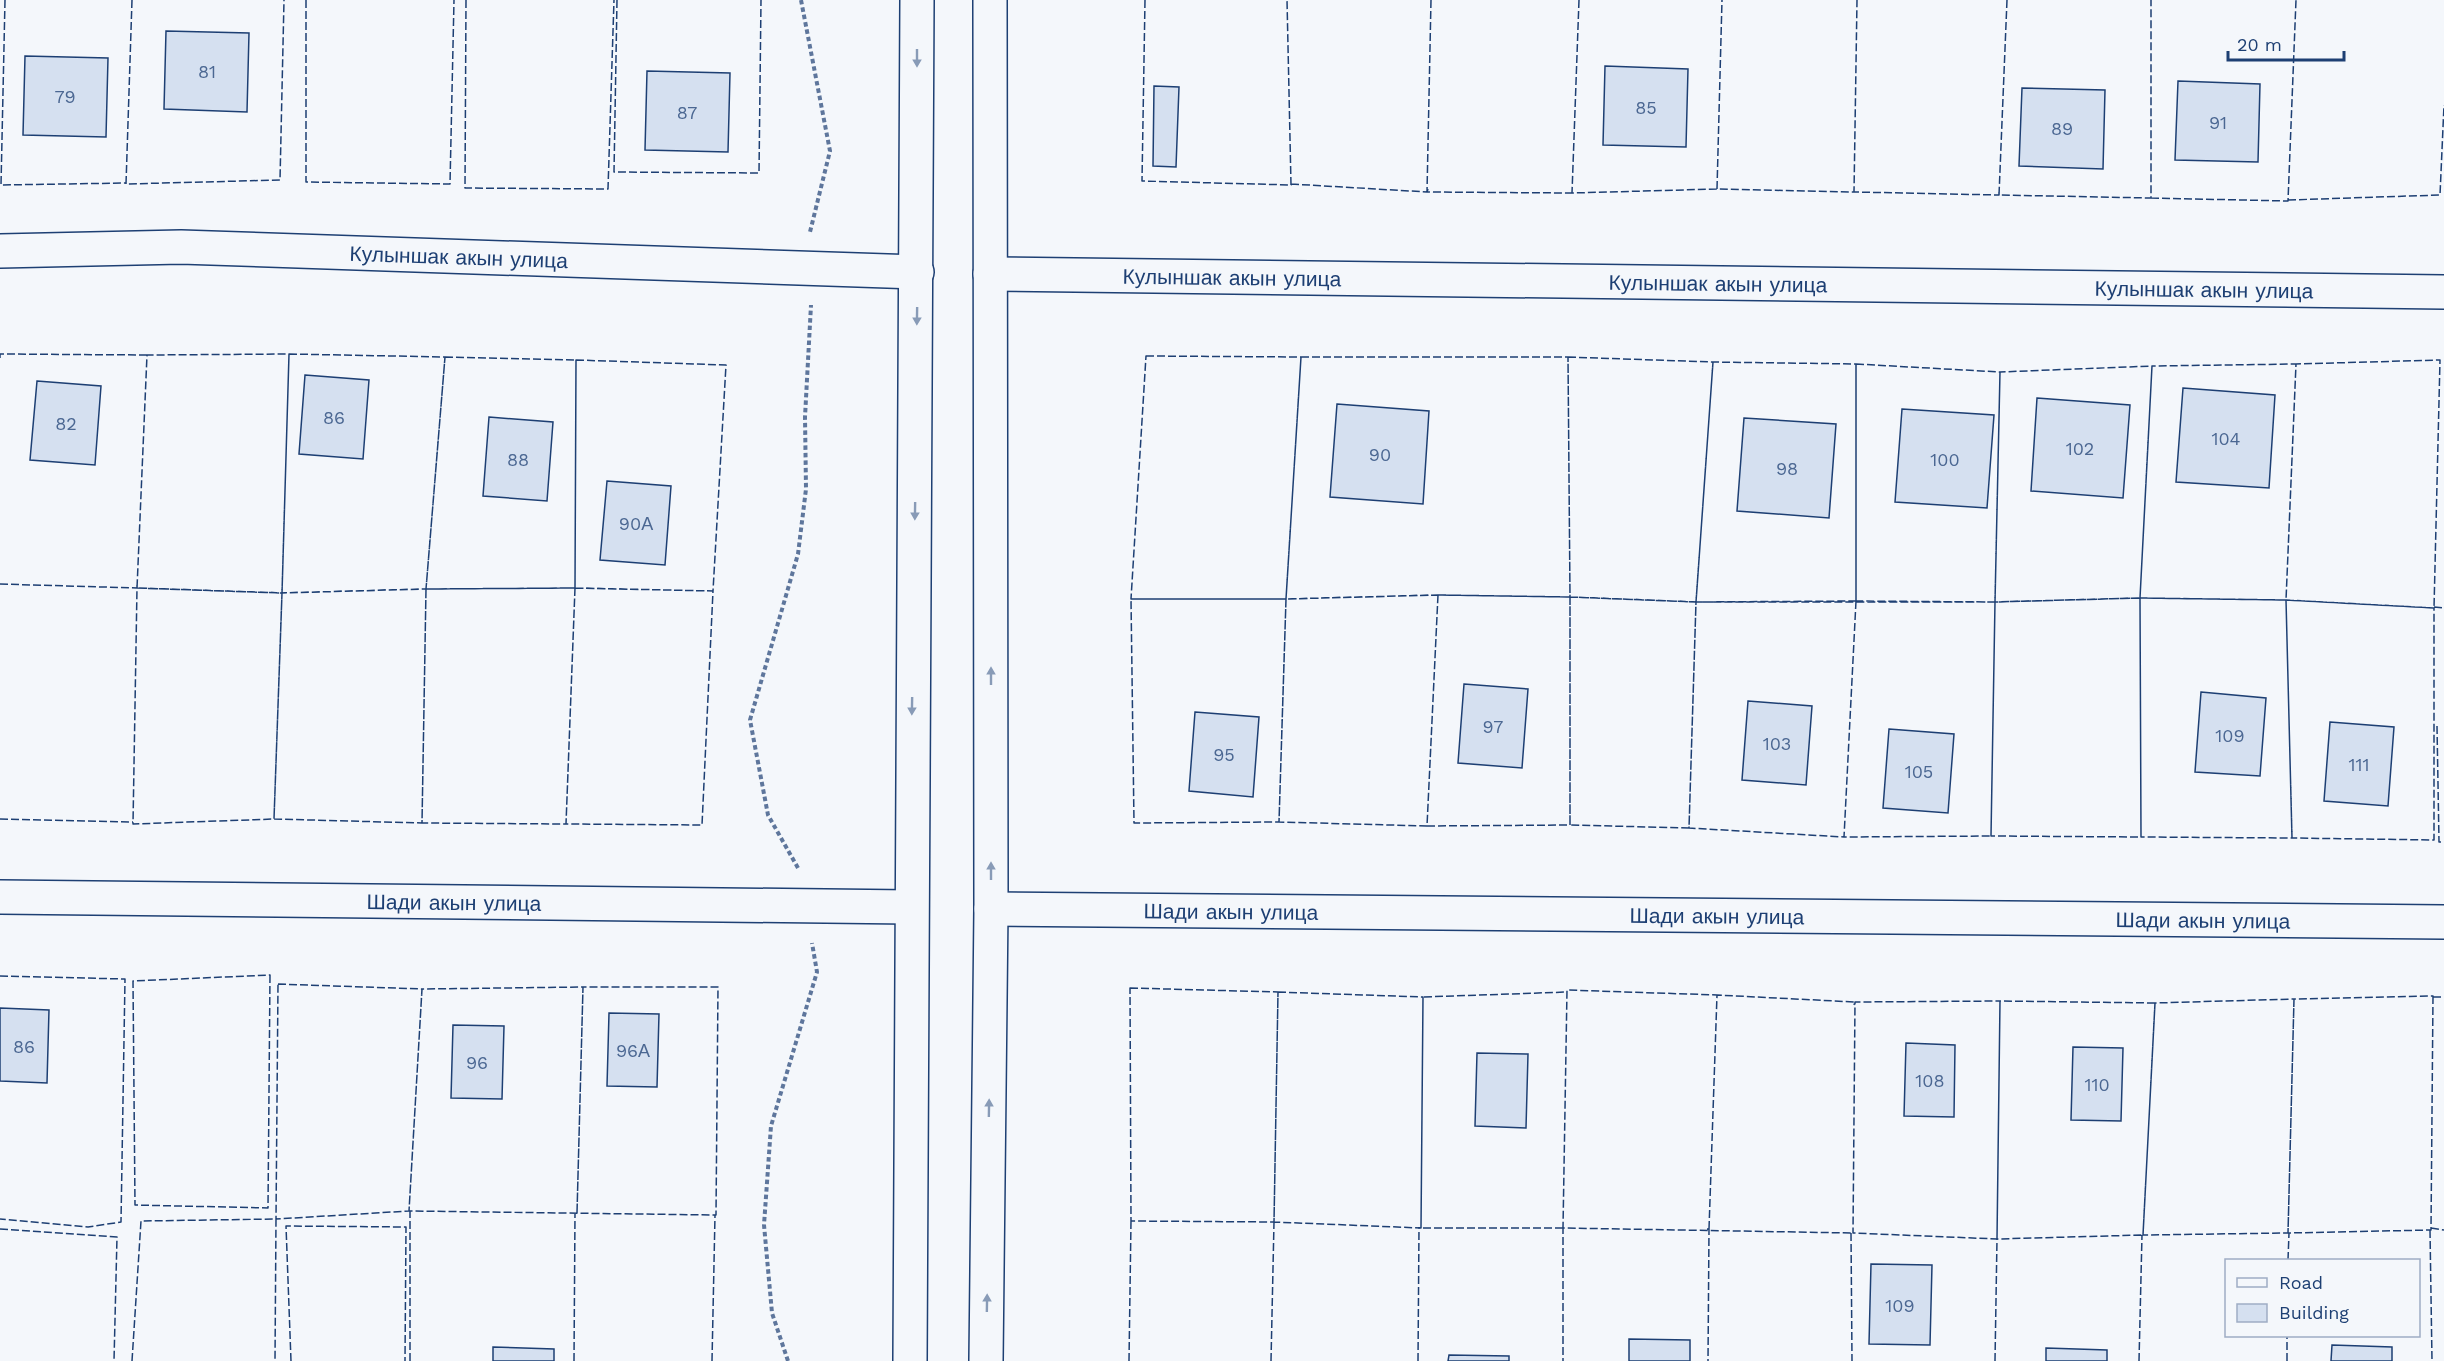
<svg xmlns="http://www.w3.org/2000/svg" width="2444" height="1361" font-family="'Work Sans',sans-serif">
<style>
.building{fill:#d5e0f0;stroke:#1d3f73;stroke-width:1.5}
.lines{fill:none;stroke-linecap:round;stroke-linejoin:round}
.minor-casing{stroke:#1d3f73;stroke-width:36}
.tertiary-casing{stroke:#1d3f73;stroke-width:36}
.path{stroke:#5e769c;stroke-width:4;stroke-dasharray:4.5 3;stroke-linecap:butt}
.minor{stroke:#f4f7fb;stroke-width:33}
.tertiary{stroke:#f4f7fb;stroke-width:33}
.fence{stroke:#1d3f73;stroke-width:1.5;stroke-dasharray:8 3;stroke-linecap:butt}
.oneway{fill:#889bb7}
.labels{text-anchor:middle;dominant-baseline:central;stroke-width:4.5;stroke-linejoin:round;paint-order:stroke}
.number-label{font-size:18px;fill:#4b6792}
.street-label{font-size:21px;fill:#1d3f73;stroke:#f4f7fb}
</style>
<rect width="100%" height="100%" fill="#f4f7fb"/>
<path class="building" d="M166,31L249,33L247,112L164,109Z
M25,56L108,58L106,137L23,135Z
M1605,66L1688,69L1686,147L1603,145Z
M647,71L730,73L728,152L645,150Z
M2178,81L2260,84L2258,162L2175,160Z
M1154,86L1179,87L1176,167L1153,166Z
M2022,88L2105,90L2103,169L2019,166Z
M305,375L369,380L363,459L299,454Z
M37,381L101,386L95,465L30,460Z
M2183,388L2275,395L2269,488L2176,482Z
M2037,398L2130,405L2123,498L2031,491Z
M1337,404L1429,411L1423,504L1330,497Z
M1902,409L1994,415L1987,508L1895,502Z
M489,417L553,422L547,501L483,496Z
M1744,418L1836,424L1829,518L1737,511Z
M607,481L671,486L665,565L600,560Z
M1464,684L1528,689L1522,768L1458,763Z
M2201,692L2266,698L2260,776L2195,772Z
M1748,701L1812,706L1806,785L1742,780Z
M1195,712L1259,717L1253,797L1189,791Z
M2330,722L2394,727L2388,806L2324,801Z
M1889,729L1954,734L1948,813L1883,808Z
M0,1008L49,1010L47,1083L0,1081Z
M609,1013L659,1014L657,1087L607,1086Z
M453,1025L504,1026L502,1099L451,1098Z
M1906,1043L1955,1045L1954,1117L1904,1116Z
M2073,1047L2123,1048L2121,1121L2071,1120Z
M1477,1053L1528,1054L1526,1128L1475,1126Z
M1871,1264L1932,1265L1930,1345L1869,1344Z
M1629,1339L1690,1340V1361H1629Z
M2332,1345L2392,1347V1361H2331Z
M493,1347L554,1349V1361H493Z
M2046,1348L2107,1350V1361H2046Z
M1449,1355L1509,1356V1361H1448Z"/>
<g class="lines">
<defs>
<g id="minor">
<path id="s1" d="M0,251L181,247L917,272"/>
<path id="s2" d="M990,274L2444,292"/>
<path id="s3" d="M0,897L910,907"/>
<path id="s4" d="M991,909L2444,922"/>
</g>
<path id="tertiary" d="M910,1361L917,0
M986,1361L991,909L990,0"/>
</defs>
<use href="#minor" class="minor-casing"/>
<use href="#tertiary" class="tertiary-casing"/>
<path class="path" d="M801,0L830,151L810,232
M798,868L768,815L750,720L798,554L806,489L805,417L811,305
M788,1361L772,1313L764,1225L771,1126L817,972L812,943"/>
<use href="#minor" class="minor"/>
<use href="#tertiary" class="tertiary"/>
<path class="fence" d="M5,0L1,185L126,183
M132,0L126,184L280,180L284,0
M306,0V182L450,184L454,0
M466,0L465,188L608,189L614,0
M617,0L614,172L759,173L761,0
M1145,0L1142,181L1291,185L1287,0
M1431,0L1427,192L1572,193V190
M1579,0L1572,193L1717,189L1854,192L1857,0
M2007,0L1999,195L2151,198V0
M1291,184L1427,192L1428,189
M1717,189L1722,0
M1854,189V192L1999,195V192
M2151,198L2288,201L2296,0
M2288,200L2440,195L2444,105
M289,354L445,357L426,589L282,593Z
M289,354L282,593L137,588L147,355Z
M1146,356L1301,357L1286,599H1131Z
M445,357L576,360L575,588L426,589Z
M1301,357H1568L1570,597L1438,595L1286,599Z
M1568,357L1713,362L1696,602L1570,597Z
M0,358V354L147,355V357
M576,360L726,365L713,591L575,588Z
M1856,364L2000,372L1995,602L1856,601Z
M2152,366L2140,598L1995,602L2000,372Z
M0,584L137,588V585
M137,588L282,593L274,819L133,824Z
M575,588L566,824L422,823L426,589Z
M575,588L713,591L702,825L566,824Z
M426,589L422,823L274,819L282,593Z
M1438,595L1427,826L1279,822L1286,599Z
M1438,595L1570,597V825L1427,826Z
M1570,597L1696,602L1689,828L1570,825Z
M2140,598L2141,837L1991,836L1995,602Z
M1131,599H1286L1279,822L1134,823Z
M2286,600L2140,598L2152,366L2296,364L2286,600L2292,838L2141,837L2140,598L2286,600L2434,608L2440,360L2296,364L2286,600
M2286,600L2434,608V840L2292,838Z
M1856,601L1844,837L1991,836L1995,602H1696L1713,362L1856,364V601
M1856,601L1844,837L1689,828L1696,602Z
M2434,607L2444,608
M2437,726L2439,842H2444
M0,819L133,822
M270,975L268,1208L135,1205L133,981Z
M0,976L125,979L121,1222L88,1227L0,1219
M278,984L422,989L409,1211L276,1219Z
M1130,988L1278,992L1274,1222L1131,1221Z
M1278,992L1423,997L1421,1228L1274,1222Z
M2433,996L2431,1230L2288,1233L2294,999Z
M2433,997H2444
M2294,999L2288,1233L2143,1235L2155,1003Z
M577,1213L583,987L422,989L409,1211L716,1215L718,987H583L577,1213
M1563,1226V1361
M1563,1228H1421L1423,997L1567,992
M2431,1228L2444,1230
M0,1229L117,1237L114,1361
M1707,1229H1709L1708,1361
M1709,1229L1717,995L1855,1002L1854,1005
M1709,1229L1717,995L1567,990L1563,1228L1853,1233
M2430,1230L2432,1361
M1851,1233L1852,1361
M1997,1239L2000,1001L2155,1003L2143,1235L1997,1239L1853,1233L1855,1002L2000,1001L1997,1239
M2288,1260L2289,1233
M132,1361L141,1221L276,1219L275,1361
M291,1361L286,1226L406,1227L405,1361
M410,1361V1211
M574,1361L575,1213
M712,1361L715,1215
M1129,1361L1131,1221
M1271,1361L1274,1222H1272
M1418,1361L1419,1227
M1995,1361L1997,1239H1995
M2139,1361L2142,1235
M2287,1361V1336"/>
</g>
<defs><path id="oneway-solid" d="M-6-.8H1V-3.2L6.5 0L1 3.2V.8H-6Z" transform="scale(1.5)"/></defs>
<g class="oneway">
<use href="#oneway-solid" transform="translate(917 58) rotate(90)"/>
<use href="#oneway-solid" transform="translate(917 316) rotate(91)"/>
<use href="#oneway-solid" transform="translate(915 511) rotate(91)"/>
<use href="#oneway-solid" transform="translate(991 676) rotate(-90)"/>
<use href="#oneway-solid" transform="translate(912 706) rotate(91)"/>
<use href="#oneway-solid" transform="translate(991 871) rotate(-90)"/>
<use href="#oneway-solid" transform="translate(989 1108) rotate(-89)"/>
<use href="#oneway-solid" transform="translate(987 1303) rotate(-89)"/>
</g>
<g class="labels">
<g class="number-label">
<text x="207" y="71">81</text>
<text x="65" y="96">79</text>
<text x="1646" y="107">85</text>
<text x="687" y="112">87</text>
<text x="2218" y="122">91</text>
<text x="2062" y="128">89</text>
<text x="334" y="417">86</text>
<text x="66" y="423">82</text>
<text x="2226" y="438">104</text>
<text x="2080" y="448">102</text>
<text x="1380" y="454">90</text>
<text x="518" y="459">88</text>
<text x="1945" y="459">100</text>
<text x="1787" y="468">98</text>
<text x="636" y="523">90А</text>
<text x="1493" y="726">97</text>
<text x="2230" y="735">109</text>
<text x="1777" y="743">103</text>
<text x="1224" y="754">95</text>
<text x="2359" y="764">111</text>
<text x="1919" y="771">105</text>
<text x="24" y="1046">86</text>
<text x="633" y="1050">96А</text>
<text x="477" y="1062">96</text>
<text x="1930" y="1080">108</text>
<text x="2097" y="1084">110</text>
<text x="1900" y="1305">109</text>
</g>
<g class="street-label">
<text stroke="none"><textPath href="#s1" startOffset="459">Кулыншак акын улица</textPath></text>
<text stroke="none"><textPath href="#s2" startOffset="242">Кулыншак акын улица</textPath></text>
<text stroke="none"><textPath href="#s2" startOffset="728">Кулыншак акын улица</textPath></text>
<text stroke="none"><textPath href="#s2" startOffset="1214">Кулыншак акын улица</textPath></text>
<text stroke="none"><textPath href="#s3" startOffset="454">Шади акын улица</textPath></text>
<text stroke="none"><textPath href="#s4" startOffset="240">Шади акын улица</textPath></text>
<text stroke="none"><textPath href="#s4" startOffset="726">Шади акын улица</textPath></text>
<text stroke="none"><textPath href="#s4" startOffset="1212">Шади акын улица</textPath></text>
</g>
</g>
<rect x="2225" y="1259" width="195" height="78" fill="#f4f7fb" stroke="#9eadc5" stroke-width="1.5"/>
<rect x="2237" y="1278" width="30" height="9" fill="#f4f7fb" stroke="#9eadc5" stroke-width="1.5"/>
<text x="2279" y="1289" font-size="18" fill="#1d3f73">Road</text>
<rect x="2237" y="1304" width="30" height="18" fill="#d5e0f0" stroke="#9eadc5" stroke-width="1.5"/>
<text x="2279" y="1319" font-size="18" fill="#1d3f73">Building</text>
<path d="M2228 51v9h116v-9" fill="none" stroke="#1d3f73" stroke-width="3"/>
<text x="2237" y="51" font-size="18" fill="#1d3f73" stroke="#f4f7fb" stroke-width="4.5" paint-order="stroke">20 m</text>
</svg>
